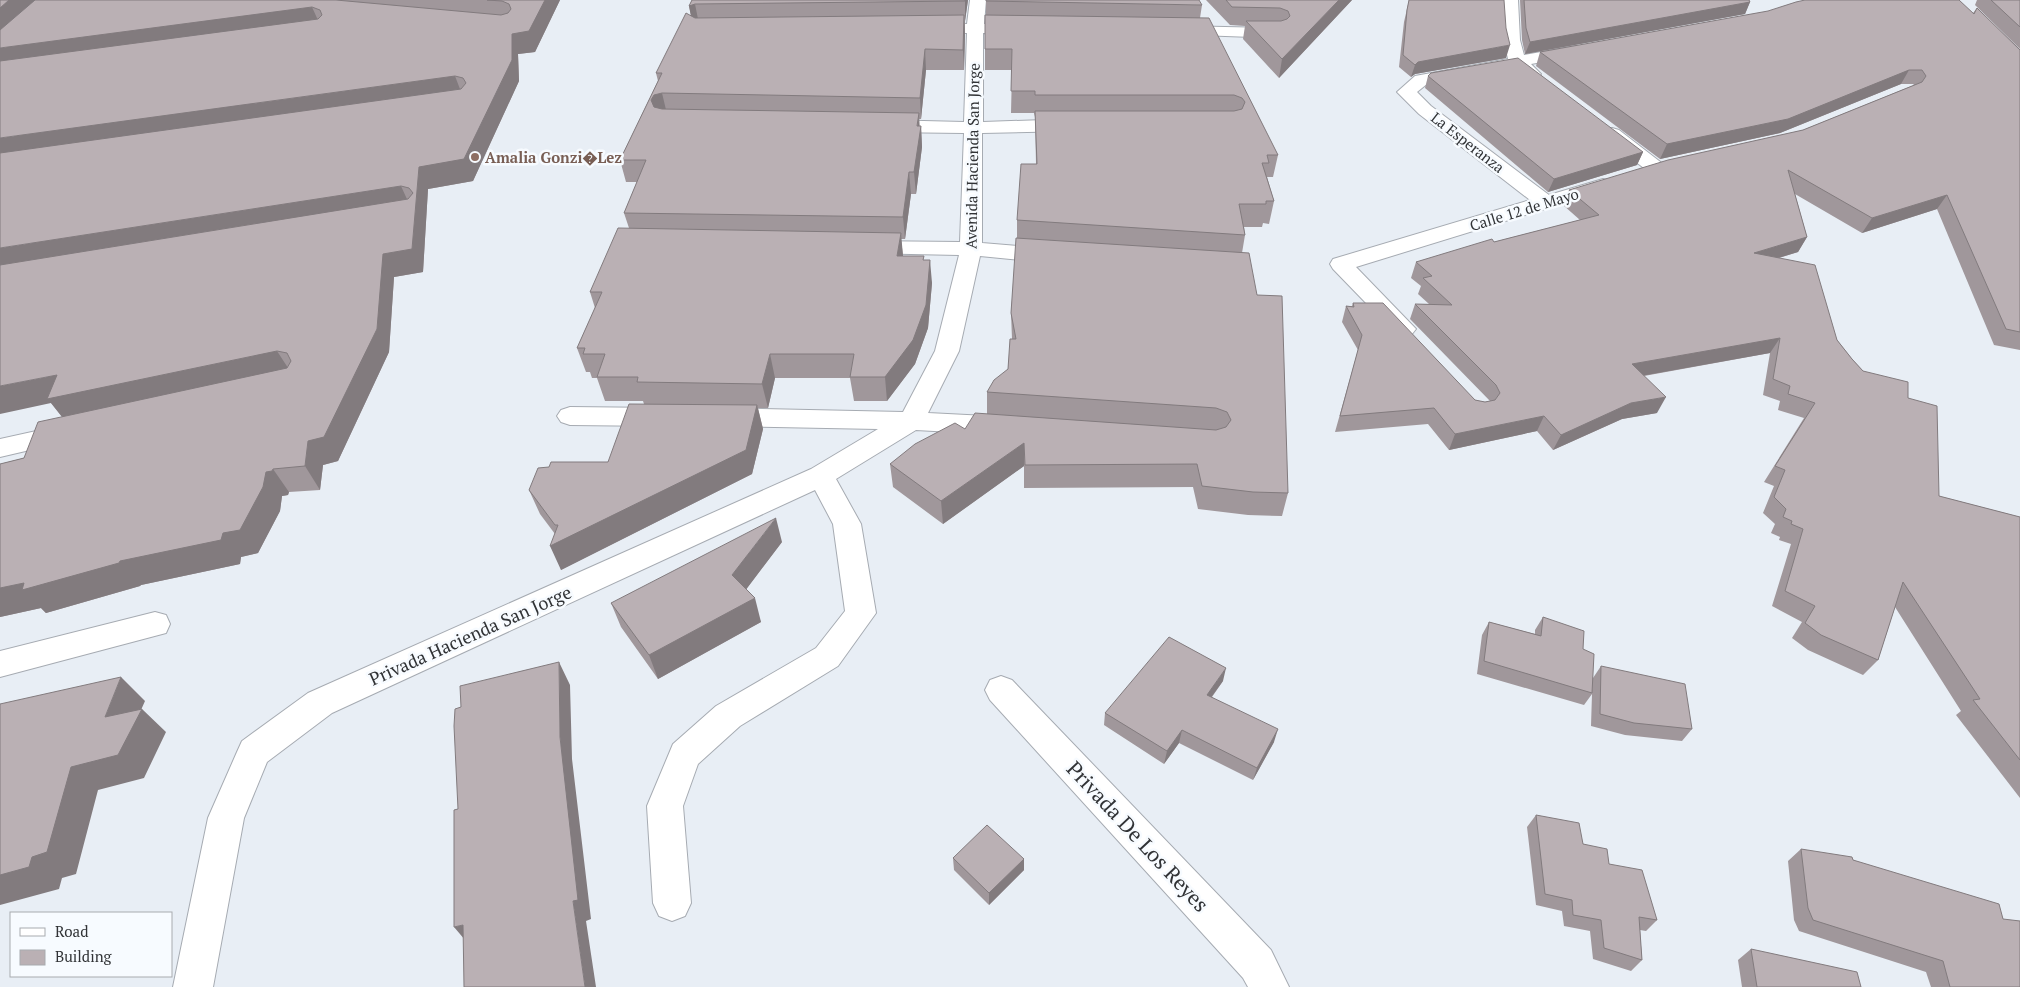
<svg xmlns="http://www.w3.org/2000/svg" width="2020" height="987" font-family="'PT Serif',serif">
<style>
.lines{fill:none;stroke-linecap:round;stroke-linejoin:round}
.minor-casing{stroke:#a6abb2;stroke-width:2}
.minor{fill:#fff;fill-rule:evenodd}
.wall{fill:#a0979b}
.shaded-wall{fill:#827b7e}
.building{fill:#bab0b4;stroke:#827b7e}
.education-dot{fill:#8d6e63;stroke:#f7fbff;stroke-width:2}
.labels{text-anchor:middle;dominant-baseline:central;stroke-width:5;stroke-linejoin:round;paint-order:stroke}
.far-street-label{font-size:15px;fill:#313336;stroke:#f7fbff}
.far-education-label{font-size:15px;font-weight:bold;fill:#785e54;stroke:#f7fbff;text-anchor:start}
.street-label{font-size:18px;fill:#313336;stroke:#f7fbff}
.near-street-label{font-size:21px;fill:#313336;stroke:#f7fbff}
</style>
<rect width="100%" height="100%" fill="#e8eef5"/>
<g class="lines">
<defs>
<path id="minor" d="M970,0H986L984,24H1022L1028,26L1030,29L1028,32L1022,34L983,33V122L1073,119L1080,121L1082,125L1080,129L1073,131L982,133V243L1053,249L1061,251L1064,256L1061,261L1053,263L980,256L959,351L928,413L1006,417L1015,420L1019,426L1015,432L1006,435L916,430L836,479L861,524L876,613L838,666L740,726L698,764L683,806L691,903L685,916L672,921L659,916L653,903L647,806L673,744L716,706L816,648L845,611L833,524L815,490L332,713L267,762L244,818L213,987H173L208,818L237,752L242,741L308,693L811,469L878,429L722,426L713,423L709,417L713,411L722,408L903,412L935,351L959,255L863,253L855,252L852,247L855,242L863,241L960,242L964,133L883,132L876,130L874,126L876,122L883,120L964,122L967,33H928L922,31L920,28L922,25L928,23L967,24Z
M1502,0H1518L1520,40L1524,55L1575,46L1581,47L1583,51L1581,55L1531,64L1541,74L1538,78C1527,80 1522,74 1514,68L1427,84L1417,92L1431,106L1549,195L1603,179L1610,181L1613,185L1610,189L1356,267L1416,329L1412,334L1404,336L1396,334L1333,269L1330,264L1333,259L1530,200L1419,114L1397,92L1415,76L1508,59L1504,40Z
M1178,26L1277,28L1283,30L1285,33L1283,36L1277,38L1172,34L1170,31L1172,28Z
M1612,128L1619,130L1663,164L1666,168L1663,172L1656,174L1649,172L1605,138L1603,134L1605,130Z
M570,407L661,408L670,411L674,417L670,423L661,426L570,425L561,422L557,416L561,410Z
M68,424L77,427L81,433L77,439L0,457V439Z
M155,612L166,615L170,624L166,633L0,677V651Z
M1001,676L1012,680L1271,950L1289,987H1248L1243,978L990,700L985,690L990,680Z"/>
</defs>
<use href="#minor" class="minor-casing"/>
<use href="#minor" class="minor"/>
</g>
<path class="wall" d="M0,0H560L535,52L518,54L519,81L473,181L428,189L423,272L394,277L389,352L338,461L323,465L320,490L289,492L288,495L282,496L280,511L258,553L241,557L240,564L141,585L140,586L46,613L41,608L0,617V464L24,458L62,417L51,403Z
M692,0H968L965,21V35L964,70H926L921,119H919V126H921L922,147L916,194H911L905,239H901L903,256L924,260L932,283L928,328L915,364L887,401H854L850,378H775L768,408H758L763,429L752,474L561,570L555,534L540,514L529,490L549,467L608,462L644,404L643,401H605L597,378H592L590,372H586L577,348L595,308L590,292L629,228L624,213L637,182H626L620,160L658,81L656,73L691,16L689,6Z
M986,0L1202,5L1200,18L1278,155L1273,177H1267L1274,201L1269,224L1263,223L1262,227H1244L1245,235L1242,253L1288,493L1282,516L1248,515L1198,509L1193,487L1024,488V466L943,524L893,487L890,464L965,429L987,414V392L1008,369L1012,339L1011,313L1017,238V220L1036,164L1035,117L1034,113H1011L1012,70H985V15H986Z
M1206,0H1352L1279,78L1243,39L1245,26L1230,25Z
M1409,0L1506,58L1415,74L1411,77L1399,67L1404,22Z
M1520,0H1749L1750,2L1745,14L1525,54L1522,40Z
M1977,0H2020V49L1975,5Z
M1977,8L2020,50V350L1994,345L1937,209L1862,233L1795,194L1807,237L1798,252L1779,258L1837,340L1852,359L1863,371L1908,398L1939,496L2020,517V798L1956,715L1961,711L1895,607L1878,660L1863,675L1808,650L1792,638L1802,622L1772,606L1791,544L1779,540L1780,537L1771,533L1775,524L1763,513L1774,486L1764,482L1804,418L1778,410L1780,401L1763,395L1770,353L1644,376L1657,413L1622,419L1553,450L1537,431L1449,450L1428,424L1335,432L1358,350L1342,322L1346,306H1352L1353,303L1475,400L1485,402L1490,401L1410,319L1415,304H1429L1418,294L1421,286L1411,278L1416,262L1580,220L1563,205L1569,190L1803,130L1914,85L1913,84H1901L1780,133L1660,159L1536,66L1540,52L1973,13Z
M1428,76L1643,152L1637,165L1548,192L1425,88Z
M782,542L746,589L761,622L658,679L621,627L611,603Z
M1543,617L1583,649L1593,678L1601,666L1692,729L1682,741L1625,735L1591,726L1592,694L1584,705L1477,674L1482,635L1489,622L1535,634V630Z
M1223,681L1212,697L1274,742L1253,780L1179,743L1164,764L1104,725L1105,713Z
M1536,815L1583,844L1609,864L1657,920L1646,931L1640,930L1642,960L1631,971L1593,959L1590,931L1564,926L1562,911L1536,905L1527,827Z
M1801,849L1853,860L2003,919L2020,987H1931L1926,972L1799,931L1794,920L1788,861Z
M953,858L1024,859V870L989,905L954,870Z
M1751,949L1861,987H1742L1738,960Z"/>
<path class="shaded-wall" d="M9,0H44L0,39V8Z
M545,0H560L535,52L518,54L519,81L473,181L428,189L423,272L394,277L389,352L338,461L323,465L320,490L305,466L308,441L383,254L412,249L419,167L512,34Z
M965,0H968L965,21Z
M1339,0H1352L1279,78L1282,59Z
M1750,2L1745,14L1525,54L1530,42Z
M695,4L699,24L693,26L689,6Z
M312,7L321,27L0,70V48Z
M964,15L965,35L964,70L963,50Z
M1510,45L1506,58L1415,74L1411,77L1415,65L1418,62Z
M925,49L926,70L921,119L920,98Z
M1909,70L1901,84L1780,133L1660,159L1667,144Z
M455,76L463,97L0,162V138Z
M662,93L667,114L656,121L651,100L654,95Z
M919,113L920,133L921,126L922,147L916,194L914,172Z
M1643,152L1637,165L1548,192L1554,179Z
M909,172L911,194L905,239L903,217Z
M401,186L411,208L0,274V248Z
M1947,195L1937,209L1862,233L1872,218Z
M901,233L903,256L899,280L897,256Z
M1807,237L1798,252L1745,268L1754,253Z
M930,260L932,283L928,328L915,364L887,401L885,377Z
M1780,338L1770,353L1624,379L1632,364Z
M277,351L292,374L67,423L51,403L0,414V386L57,375Z
M770,354L775,378L768,408L762,384Z
M1666,397L1657,413L1622,419L1553,450L1561,435L1631,403Z
M757,405L763,429L752,474L561,570L550,546Z
M1544,416L1537,431L1449,450L1455,434Z
M1024,443V466L943,524L941,501Z
M273,469L289,492L288,495L282,496L280,511L258,553L241,557L240,564L141,585L140,586L46,613L41,608L0,617V588L120,561L223,533L266,472Z
M776,518L782,542L739,599L732,575Z
M755,598L761,622L658,679L649,655Z
M559,662L570,685L572,759L591,919L586,921L596,987H585L573,901L560,737Z
M1226,668L1223,681L1204,707L1207,695Z
M121,677L145,701L141,710L142,709L166,732L144,778L98,790L76,874L62,878L59,889L0,905V875L32,857L71,767L105,717Z
M1278,729L1274,742L1253,780L1257,768Z
M1182,730L1179,743L1164,764L1167,751Z
M1024,859V870L989,905V893Z
M463,925L471,947L454,927Z"/>
<path class="building" d="M0,0H9L0,8Z
M35,0H336L501,15L508,13L511,9L509,4L502,1L487,0H545L529,31L512,34V60L464,159L419,167L412,249L383,254L377,329L324,437L308,441L305,466L273,469L272,471L266,472L263,487L240,530L223,533L221,540L120,561L119,563L22,590L24,583L0,588V464L24,458L38,422L287,368L291,361L287,353L277,351L47,399L57,375L0,386V265L408,199L413,193L409,188L401,186L0,248V153L461,89L466,83L463,78L455,76L0,138V61L318,19L322,15L320,10L312,7L0,48V30Z
M692,0H965V1L695,4L689,6Z
M986,0H1199L1202,5L986,1Z
M1226,0H1339L1282,59L1246,21H1281L1287,19L1290,16L1288,11L1280,8L1232,7Z
M1409,0H1504L1506,28L1510,45L1418,62L1415,65L1403,55L1407,10Z
M1524,0H1749L1750,2L1530,42L1526,28Z
M1805,0H1959L1974,14L1977,8L2020,50V332L2006,329L1947,195L1872,218L1788,170L1807,237L1754,253L1815,265L1837,340L1852,359L1863,371L1908,382V398L1937,406L1939,496L2020,517V760L1973,700L1980,699L1903,582L1878,660L1821,635L1805,623L1815,606L1785,591L1803,529L1791,524L1792,521L1783,517L1786,509L1774,497L1785,470L1775,466L1815,403L1788,394L1790,386L1773,379L1780,338L1632,364L1666,397L1631,403L1561,435L1544,416L1455,434L1434,408L1340,416L1362,335L1346,306L1354,307L1353,303H1383L1475,400L1485,402L1495,400L1500,393L1496,385L1415,304L1452,305L1423,278L1432,276L1416,262L1492,239L1494,242L1599,215L1569,190L1668,160L1803,130L1922,82L1926,76L1922,70H1909L1788,119L1667,144L1540,52L1768,11L1796,2Z
M1991,0H2020V27Z
M686,13L695,18L964,15L963,50L925,49L920,98L662,93L654,95L651,100L654,107L662,109L919,113L917,126H921L914,172H909L903,217L624,213L646,160H620L662,73H656Z
M985,15L1209,18L1278,155H1267L1269,163H1262L1274,201H1266V204H1239L1245,235L1017,220L1021,164H1037L1035,111H1234L1242,109L1245,102L1242,98L1234,95H1035V91H1011L1012,49H985Z
M1518,58L1643,152L1554,179L1428,76L1431,73Z
M618,228L901,233L897,256H924L923,260H930L926,305L913,340L885,377H850L854,354H770L762,384L637,382L638,377H597L605,354H583L585,348H577L602,292H590Z
M1016,238L1249,253L1257,295L1282,296L1288,493L1253,492L1202,486L1197,464L1025,465L1024,443L941,501L890,464L915,444L955,423L965,429L975,413L1216,430L1226,427L1231,420L1227,412L1216,408L987,392L994,380L1008,369L1010,339H1016L1011,313Z
M629,404L757,405L746,450L550,546L558,525H555L529,490L538,468L549,467L551,462H608Z
M776,518L732,575L755,598L649,655L611,603Z
M1543,617L1584,631L1583,649L1594,654L1592,693L1484,661L1489,622L1541,636Z
M1169,637L1226,668L1207,695L1278,729L1257,768L1182,730L1167,751L1105,713Z
M559,662L560,737L578,900L573,901L585,987H464L463,925L454,927V810L458,809L454,726L455,709L461,707L460,686Z
M1601,666L1685,684L1692,729L1634,723L1600,714Z
M121,677L105,717L142,709L118,755L71,767L47,852L32,857L29,867L0,875V704Z
M1536,815L1579,823L1583,844L1607,849L1609,864L1642,870L1657,920L1639,917L1642,960L1604,948L1601,920L1573,915L1572,900L1545,894Z
M987,825L1024,859L989,893L953,858Z
M1801,849L1852,857L1853,860L1999,904L2003,919L2020,921V987H1950L1943,961L1813,920L1808,908Z
M1751,949L1857,972L1861,987H1757Z"/>
<circle class="education-dot" cx="475" cy="157" r="5"/>
<g class="labels">
<g class="far-street-label">
<text transform="translate(1468 142) rotate(38)">La Esperanza</text>
<text transform="translate(972 156) rotate(-89)">Avenida Hacienda San Jorge</text>
<text transform="translate(1524 209) rotate(-17)">Calle 12 de Mayo</text>
</g>
<g class="far-education-label">
<text x="485" y="157">Amalia Gonzi�Lez</text>
</g>
<g class="street-label">
<text transform="translate(470 635) rotate(-24)">Privada Hacienda San Jorge</text>
</g>
<g class="near-street-label">
<text transform="translate(1138 836) rotate(47)">Privada De Los Reyes</text>
</g>
</g>
<rect x="10" y="912" width="162" height="65" fill="#f7fbff" stroke="#a8abaf"/>
<rect x="20" y="928" width="25" height="8" fill="#ffffff" stroke="#a8abaf"/>
<text x="55" y="937" font-size="15" fill="#313336">Road</text>
<rect x="20" y="950" width="25" height="15" fill="#bab0b4" stroke="#a8abaf"/>
<text x="55" y="962" font-size="15" fill="#313336">Building</text>
</svg>
